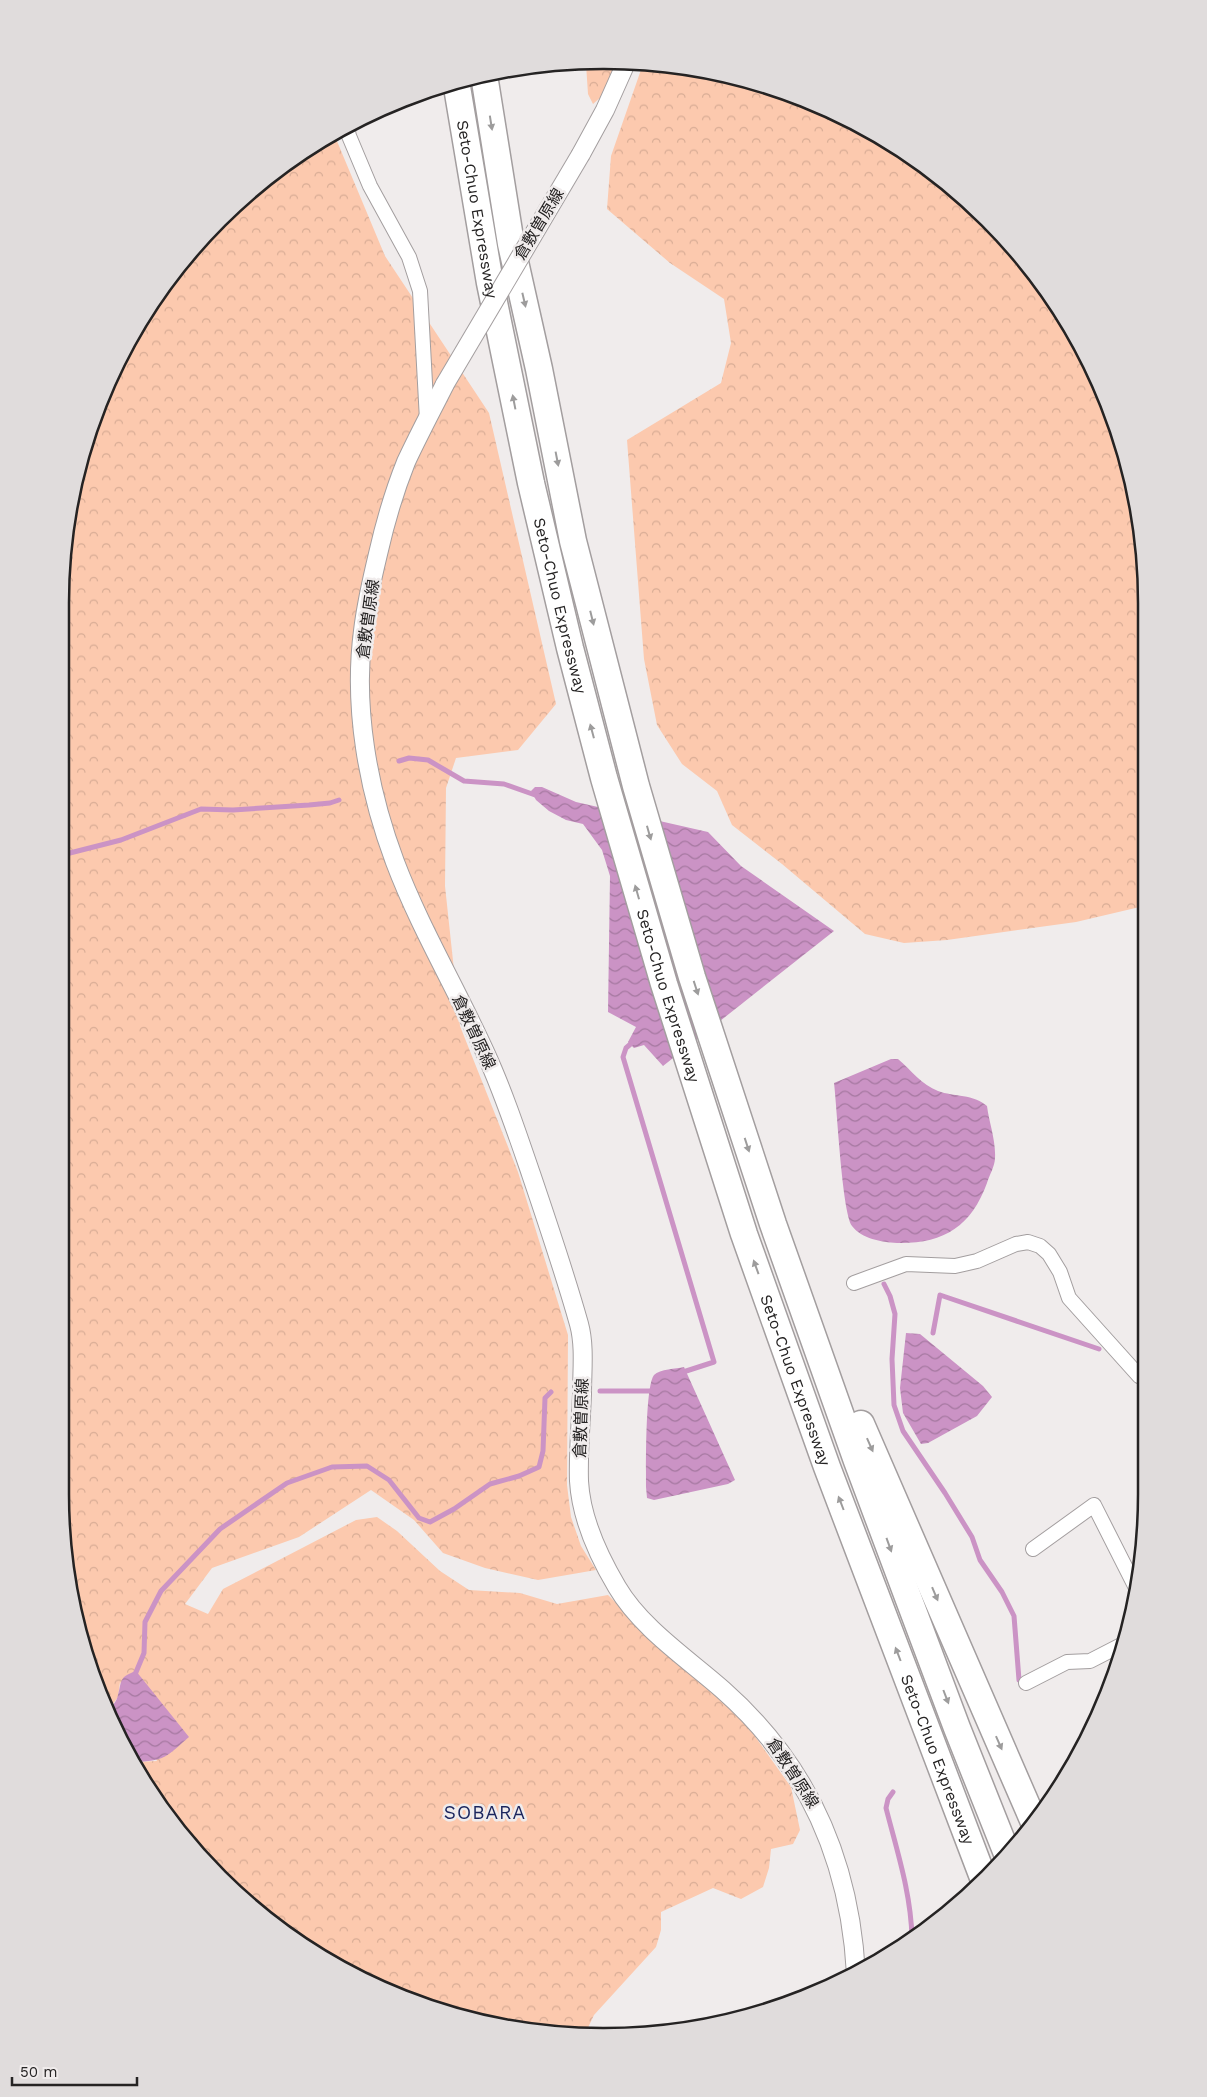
<svg xmlns="http://www.w3.org/2000/svg" width="1207" height="2097" font-family="'Work Sans','Noto Sans JP',sans-serif">
<style>
.forest{fill:url(#forest-crowns)}
.water{fill:url(#water-waves)}
.lines{fill:none;stroke-linecap:round;stroke-linejoin:round}
.stream{stroke:#cb93c5;stroke-width:5}
.minor-casing{stroke:#a39e9f;stroke-width:16}
.tertiary-casing{stroke:#a39e9f;stroke-width:20}
.motorway-casing{stroke:#a39e9f;stroke-width:29}
.minor{stroke:#fff;stroke-width:14}
.tertiary{stroke:#fff;stroke-width:18}
.motorway{stroke:#fff;stroke-width:26}
.tertiary-bridge-casing{stroke:#a39e9f;stroke-width:20;stroke-linecap:butt}
.tertiary-bridge{stroke:#fff;stroke-width:18}
.oneway{fill:#9d9c9c}
.labels{text-anchor:middle;dominant-baseline:central;stroke-width:5;stroke-linejoin:round;paint-order:stroke}
.street-label{font-size:16px;fill:#252323;stroke:#f0ecec}
.quarter-label{font-size:19px;letter-spacing:1px;fill:#1b255d;stroke:#f0ecec}
.rim{fill:none;stroke:#252323;stroke-width:2.5}
</style>
<defs>
<pattern id="forest-crowns" width="20" height="18" patternUnits="userSpaceOnUse" patternTransform="scale(1.25)"><rect width="20" height="18" fill="#fcc9ae"/><path d="M2 6a3 3 0 1 1 6 0M12 15a3 3 0 1 1 6 0" fill="none" stroke="#d8ac95"/></pattern>
<pattern id="water-waves" width="16" height="10" patternUnits="userSpaceOnUse" patternTransform="scale(1.25)"><rect width="16" height="10" fill="#cb93c5"/><path d="M0 5q4-4 8 0t8 0" fill="none" stroke="#a578a0"/></pattern>
</defs>
<rect width="100%" height="100%" fill="#f0ecec"/>
<path class="forest" d="M588,62L616,63L601,97L593,104L588,94L586,64Z
M643,64L675,65L778,89L875,133L988,219L1056,302L1118,429L1142,533L1144,906L1076,922L947,940L904,943L865,934L782,864L732,825L717,791L682,764L657,725L644,659L627,440L721,383L731,343L724,299L670,263L607,209L611,156Z
M334,134L385,256L489,413L556,704L518,750L456,758L446,788L445,886L460,1026L518,1172L568,1335L567,1485L571,1517L581,1546L596,1570L538,1580L485,1568L443,1553L414,1520L371,1490L299,1537L212,1568L185,1604L208,1614L223,1589L356,1520L377,1517L397,1531L440,1571L469,1590L520,1593L557,1604L608,1595L670,1656L734,1707L791,1787L800,1830L793,1844L771,1849L769,1868L763,1887L741,1899L713,1888L661,1912V1930L656,1947L594,2015L585,2034L533,2032L463,2018L363,1981L301,1945L219,1878L172,1824L134,1762L157,1761L120,1682L118,1697L107,1712L89,1668L65,1565L61,568L89,429L133,332L195,245L273,172Z"/>
<path class="water" d="M535,787H542L576,802L708,832L741,866L834,931L663,1066L644,1045L634,1048L628,1042L636,1027L608,1012L610,876L602,850L583,824L566,820L549,811L536,800L531,791Z
M891,1059H898C911,1070 922,1085 938,1091C954,1097 974,1094 987,1106C989,1122 996,1141 995,1158C995,1166 989,1176 987,1183C971,1227 943,1244 897,1243C881,1242 862,1239 852,1226C842,1211 837,1107 834,1083Z
M906,1333L920,1334L983,1386L992,1397L977,1416L928,1443L921,1444L903,1413L900,1388Z
M684,1367L735,1480L728,1484L654,1500L647,1498L646,1487C646,1469 645,1386 654,1375C660,1369 676,1369 684,1367Z
M136,1671L189,1737C166,1757 165,1761 134,1762L116,1734L107,1712C111,1708 117,1701 118,1695C122,1680 119,1677 136,1671Z"/>
<g class="lines">
<path class="stream" d="M399,761L409,758L428,760L464,781L504,784L538,796
M62,855L121,840L201,809L233,810L309,805L330,803L339,800
M634,1041L626,1048L623,1057L714,1362L680,1373
M884,1284L890,1296L895,1314L892,1359L894,1405L903,1431L945,1493L972,1537L980,1560L1002,1592L1014,1616L1019,1680
M933,1333L940,1295L1099,1349
M1140,1359L1145,1361
M600,1391H657
M134,1677L144,1653L145,1622L161,1591L220,1529L287,1483L332,1467L367,1466L389,1480L419,1518L430,1522L454,1509L490,1484L519,1476L539,1467L543,1451L545,1398L551,1392
M893,1792L888,1799L886,1808C897,1851 911,1893 912,1938"/>
<defs>
<path id="minor" d="M347,126L349,136L370,186L409,257L420,291L427,420
M854,1283L906,1264L955,1266L977,1261L1016,1244L1028,1242L1040,1246L1049,1254L1060,1272L1069,1298L1139,1376L1145,1379
M1033,1549L1094,1505L1136,1588
M1026,1683L1067,1662L1090,1661L1125,1643"/>
<path id="tertiary" d="M581,154L605,110L626,63
M445,384C432,410 418,436 406,462C394,492 385,523 378,554C372,579 366,605 363,631C353,708 368,790 395,862C420,928 456,988 485,1052C503,1091 517,1133 531,1174C548,1224 565,1274 579,1324C585,1346 582,1371 582,1394C581,1422 578,1452 579,1481C581,1518 598,1555 617,1587C641,1628 688,1659 723,1690C808,1765 850,1861 856,1974"/>
<g id="motorway">
<path d="M484,75L511,244L539,369L573,541L636,786L692,977L773,1224L857,1461L957,1728L1008,1856"/>
<path id="s1" d="M456,81L490,283L531,483L570,648L604,778L664,984L744,1234L827,1467L984,1880"/>
<path d="M861,1424L1034,1822"/>
</g>
</defs>
<use href="#minor" class="minor-casing"/>
<use href="#tertiary" class="tertiary-casing"/>
<use href="#motorway" class="motorway-casing"/>
<use href="#minor" class="minor"/>
<use href="#tertiary" class="tertiary"/>
<use href="#motorway" class="motorway"/>
<defs>
<path id="tertiary-bridge" d="M445,384L581,154"/>
</defs>
<use href="#tertiary-bridge" class="tertiary-bridge-casing"/>
<use href="#tertiary-bridge" class="tertiary-bridge"/>
</g>
<defs><path id="oneway-solid" d="M-6-.8H1V-3.2L6.5 0L1 3.2V.8H-6Z" transform="scale(1.25)"/></defs>
<g class="oneway">
<use href="#oneway-solid" transform="translate(491 123) rotate(81)"/>
<use href="#oneway-solid" transform="translate(524 300) rotate(77)"/>
<use href="#oneway-solid" transform="translate(514 402) rotate(-101)"/>
<use href="#oneway-solid" transform="translate(557 459) rotate(79)"/>
<use href="#oneway-solid" transform="translate(592 618) rotate(76)"/>
<use href="#oneway-solid" transform="translate(592 731) rotate(-105)"/>
<use href="#oneway-solid" transform="translate(649 833) rotate(74)"/>
<use href="#oneway-solid" transform="translate(637 892) rotate(-106)"/>
<use href="#oneway-solid" transform="translate(696 988) rotate(72)"/>
<use href="#oneway-solid" transform="translate(747 1145) rotate(72)"/>
<use href="#oneway-solid" transform="translate(756 1267) rotate(-110)"/>
<use href="#oneway-solid" transform="translate(870 1445) rotate(66)"/>
<use href="#oneway-solid" transform="translate(841 1503) rotate(-111)"/>
<use href="#oneway-solid" transform="translate(889 1545) rotate(70)"/>
<use href="#oneway-solid" transform="translate(935 1594) rotate(67)"/>
<use href="#oneway-solid" transform="translate(898 1654) rotate(-111)"/>
<use href="#oneway-solid" transform="translate(946 1697) rotate(69)"/>
<use href="#oneway-solid" transform="translate(999 1743) rotate(66)"/>
</g>
<g class="labels">
<g class="street-label">
<text stroke="none"><textPath href="#s1" startOffset="130">Seto-Chuo Expressway</textPath></text>
<text transform="translate(539 224) rotate(-59)">倉敷曽原線</text>
<text stroke="none"><textPath href="#s1" startOffset="535">Seto-Chuo Expressway</textPath></text>
<text transform="translate(368 619) rotate(-82)">倉敷曽原線</text>
<text stroke="none"><textPath href="#s1" startOffset="940">Seto-Chuo Expressway</textPath></text>
<text transform="translate(474 1032) rotate(65)">倉敷曽原線</text>
<text stroke="none"><textPath href="#s1" startOffset="1345">Seto-Chuo Expressway</textPath></text>
<text transform="translate(581 1418) rotate(-88)">倉敷曽原線</text>
<text stroke="none"><textPath href="#s1" startOffset="1750">Seto-Chuo Expressway</textPath></text>
<text transform="translate(793 1773) rotate(57)">倉敷曽原線</text>
</g>
<g class="quarter-label">
<text x="485" y="1812">SOBARA</text>
</g>
</g>
<path d="M0 0H1207V2097H0ZM603 69H604A534 534 0 0 1 1138 603V1494A534 534 0 0 1 604 2028H603A534 534 0 0 1 69 1494V603A534 534 0 0 1 603 69Z" fill="#e0dcdc" fill-rule="evenodd"/>
<path class="rim" d="M603 69H604A534 534 0 0 1 1138 603V1494A534 534 0 0 1 604 2028H603A534 534 0 0 1 69 1494V603A534 534 0 0 1 603 69Z"/>
<path d="M12 2077v8h125v-8" fill="none" stroke="#252323" stroke-width="2.5"/>
<text x="20" y="2077" font-size="15" fill="#252323" stroke="#f0ecec" stroke-width="4" paint-order="stroke">50 m</text>
</svg>
